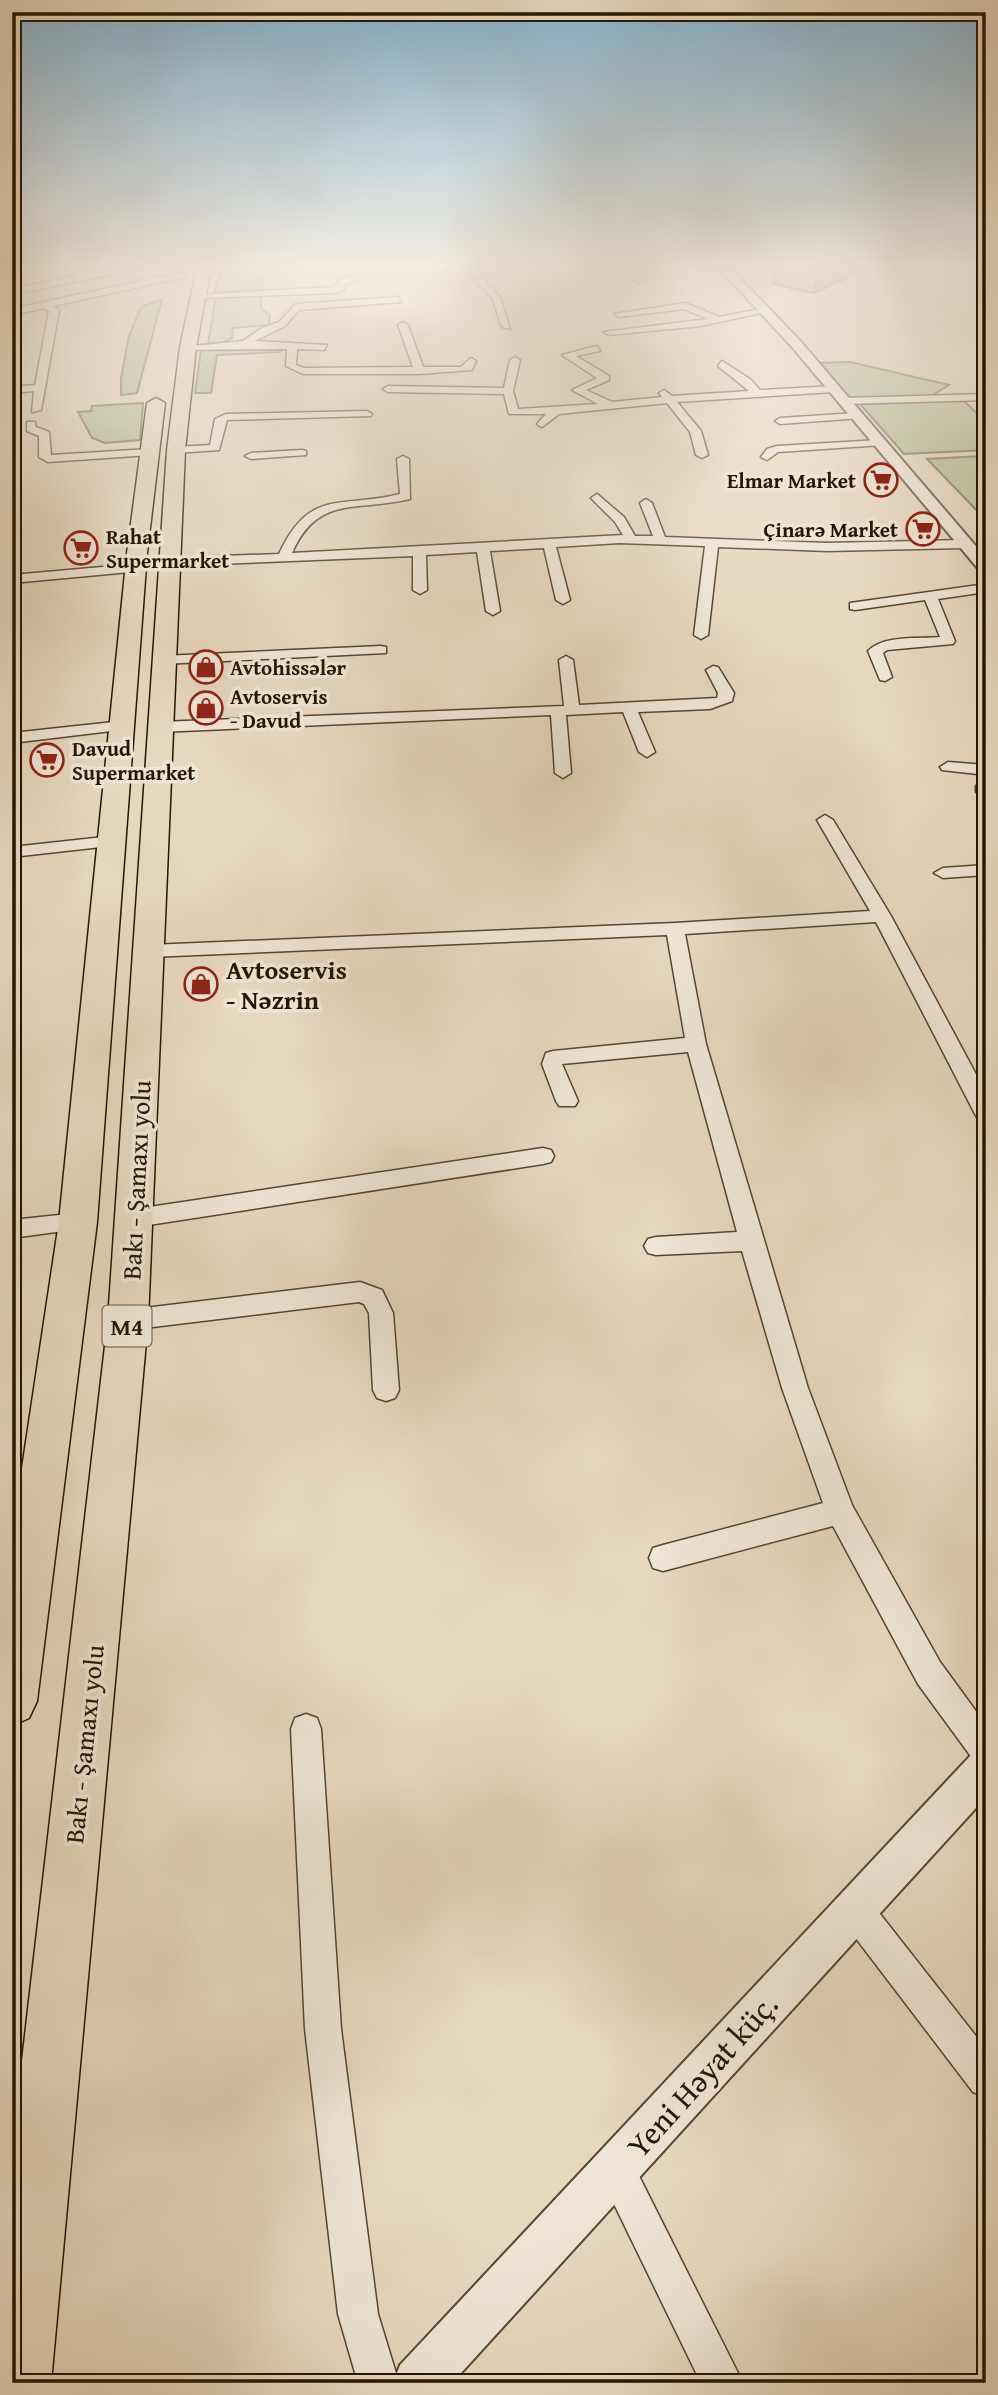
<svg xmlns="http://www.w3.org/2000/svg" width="998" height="2395" font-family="'Gentium Book Plus',serif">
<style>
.green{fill:#b2bf95;stroke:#6c6a4a;stroke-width:2}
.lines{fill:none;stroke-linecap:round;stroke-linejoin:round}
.minor-casing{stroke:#564630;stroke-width:3}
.tertiary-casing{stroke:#564630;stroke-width:4}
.trunk-casing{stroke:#261600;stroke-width:3}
.minor{fill:#efe5d5;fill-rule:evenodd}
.tertiary{fill:#efe5d5;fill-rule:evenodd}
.trunk{fill:#e7d7bf;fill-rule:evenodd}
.wall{fill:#b5826c;stroke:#261600;stroke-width:2}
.shaded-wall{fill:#936a58;stroke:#261600;stroke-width:2}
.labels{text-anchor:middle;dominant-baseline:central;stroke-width:7;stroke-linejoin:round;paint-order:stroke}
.far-poi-label{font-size:21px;font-weight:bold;fill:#261600;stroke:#efe5d5;text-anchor:start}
.shield{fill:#efe5d5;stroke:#625440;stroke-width:2}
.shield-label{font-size:24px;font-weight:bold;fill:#261600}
.poi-label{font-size:26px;font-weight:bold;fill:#261600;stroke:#efe5d5;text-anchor:start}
.street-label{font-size:26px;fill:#261600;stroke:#efe5d5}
.near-street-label{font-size:32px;fill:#261600;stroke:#efe5d5}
</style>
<rect width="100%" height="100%" fill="#e7d7bf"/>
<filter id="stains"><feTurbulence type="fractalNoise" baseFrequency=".00286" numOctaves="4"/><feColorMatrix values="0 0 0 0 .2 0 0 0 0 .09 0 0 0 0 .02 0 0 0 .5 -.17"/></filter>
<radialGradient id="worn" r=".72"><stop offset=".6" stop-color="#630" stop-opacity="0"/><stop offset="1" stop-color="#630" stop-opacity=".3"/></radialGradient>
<path class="green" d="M250,270L249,275L264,277L260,290L214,292L221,272Z
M261,294V308L270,315L269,325L233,328L232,338L223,343L208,344L216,295Z
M162,299L137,393L121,395V378L129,336L141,307Z
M259,347L281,349L280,352L217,355L211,393H195L201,350Z
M850,362L949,385L931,396L851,400L818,363Z
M963,400L986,422V450L904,454L860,404Z
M143,403L140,440L105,443L92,438L78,412L91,411L92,406Z
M984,456L986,458V520L927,459Z"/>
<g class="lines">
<defs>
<path id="minor" d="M113,268H138L154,278L182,274L186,277L53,306L59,310L41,410L32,412L34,391L12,393V387L35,385L49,311L44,308L12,315V309L145,280L131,272H122L12,295V289Z
M457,268H481L480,276L500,297L510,329L502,327L492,298L473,278L472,272L445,275L441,272Z
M622,268H631L645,281L638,283Z
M358,275L361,280L346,283L344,290L335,293L199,298L195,295L334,287L339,279Z
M398,297L401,302L299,310L285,326L255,341L327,345L324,350L297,349L296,365L304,368L413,367L398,325L403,322L408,325L423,367H461L471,358L476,361L472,370L419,374H303L286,366L287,349L188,350L183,347L243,341L262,328L279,322L296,304Z
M685,303L719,317L765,308L770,311L701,326L609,335L604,332L708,319L684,309L619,317L614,314Z
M597,346L600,351L576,356L609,376V380L586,390L612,402L662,397L659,393L664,390L672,396L749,391L718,366L722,361L750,379L760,390L834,386L839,389L834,392L677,402L701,431L708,455L702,458L696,455L690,432L667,403L559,414L542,427L537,424L546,414H509L504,394L388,392L383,389L388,386L504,388L510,360L515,357L520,360L513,391L518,409L598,404L572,390L597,378L562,355Z
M986,394V400L845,404L840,401L845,398Z
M367,411L372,414L371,416L227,420L219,450L176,453L170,450L176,447L210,445L215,419L226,414Z
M857,413L862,416L861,418L780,424L775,421L780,418Z
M27,422H35L36,427L49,432L51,455L150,449L156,452L150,455L48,462L39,457V436L27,431Z
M879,440L883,441V445L778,452L767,460L761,457L767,449L777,446Z
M302,450L306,451V455L251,459L245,456L251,453Z
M403,456L409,459L410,499C357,512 318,494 292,553L623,535L615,522L591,498L597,494L624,517L635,536H653L640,503L646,499L652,503L665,537L827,543L964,540L970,544L964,548L827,551L718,547L708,635L701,639L694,635L705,546L619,543L556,547L570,600L563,604L556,600L544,548L490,551L500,611L493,615L486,611L477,552L426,555L427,590L420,594L413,590V556L168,566L161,562L168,558L279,554C310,487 341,509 400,494L397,459Z
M986,546V554L971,555L965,551Z
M136,564L143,568L141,571L12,583V575Z
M986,584V592L938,599L955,641L953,644L887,650L883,653L892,677L885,681L880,680L868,651C883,635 918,639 940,637L925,600L855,610L850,609V603Z
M381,646L386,647V653L162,664L155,660L162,656Z
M566,656L573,660L579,705L717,698L718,693L706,670L713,666L718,667L734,693L732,701L710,709L638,712L655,752L647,757L639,752L623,712L566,715L571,773L563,778L555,773L551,715L160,732L152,727L160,722L564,706L559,660Z
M123,721L128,723V729L12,743V733Z
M948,762L986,765V775L942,770L940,767Z
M986,783V793L976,792V786Z
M825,815L833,820L891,916L986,1093V1122L978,1119L975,1114L876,922L685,934L706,1044L808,1388L852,1505L940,1662L986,1725V1767L975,1762L918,1684L833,1526L663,1571L653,1568L649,1558L653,1548L663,1545L823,1503L782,1388L742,1251L656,1255L648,1253L644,1246L648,1239L656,1237L737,1232L688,1052L562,1064L578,1101L575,1106H559L556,1101L542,1064L546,1053L553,1051L685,1038L667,935L150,957L141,951L150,945L675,923L870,911L817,820Z
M113,836L122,841L119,845L12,857V847Z
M986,865V875L943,878L934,873L943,868Z
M543,1148L551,1150L554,1156L551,1162L543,1164L136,1227L128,1224L124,1218L128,1212L136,1209Z
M78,1213L86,1216L90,1222L86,1228L12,1238V1220Z
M360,1282L382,1290L393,1313L399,1390L395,1398L386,1401L377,1398L373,1390L369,1313L364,1304L359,1302L128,1330L119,1327L116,1320L119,1313L128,1310Z
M306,1714L317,1718L321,1729L341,2029L378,2314L399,2383H358L338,2314L305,2029L291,1729L295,1718Z
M854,1891L866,1896L986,2049V2097L973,2092L842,1920L837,1908L842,1896Z
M616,2150L629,2156L743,2383H701L597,2169L603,2156Z"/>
<path id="tertiary" d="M235,268L203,274L198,271L201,268Z
M719,268H730L801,342L986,558V573L980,571L793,348Z
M986,1749V1797L452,2383H393L400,2365L972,1754Z"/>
<path id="trunk" d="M197,268H211L196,347L185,450L148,1320L51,2383H12V2147L108,1320L167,450L180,347Z
M156,398L165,403L147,553L97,1222L37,1701L29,1718L12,1726V1535L59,1222L127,553L147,403Z"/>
</defs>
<use href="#minor" class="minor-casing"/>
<use href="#tertiary" class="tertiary-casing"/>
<use href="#trunk" class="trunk-casing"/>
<use href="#minor" class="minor"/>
<use href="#tertiary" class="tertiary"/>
<use href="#trunk" class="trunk"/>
</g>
<path class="wall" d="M775,268H867L814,293L773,284Z"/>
<path class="shaded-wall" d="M821,268H867L814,293L818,269Z"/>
<linearGradient id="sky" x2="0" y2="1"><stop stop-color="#87b6d4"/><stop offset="0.44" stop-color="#f4ede2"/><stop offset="1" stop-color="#f4ede2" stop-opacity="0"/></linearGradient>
<rect width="998" height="604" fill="url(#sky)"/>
<defs>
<symbol id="supermarket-ring" viewBox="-11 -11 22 22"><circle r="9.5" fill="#efe5d5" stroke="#8f2418" stroke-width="1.5"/><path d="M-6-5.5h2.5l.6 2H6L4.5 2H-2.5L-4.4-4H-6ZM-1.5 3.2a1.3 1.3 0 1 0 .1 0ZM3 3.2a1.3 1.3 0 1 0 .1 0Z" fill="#8f2418"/></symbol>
<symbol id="shop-ring" viewBox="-11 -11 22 22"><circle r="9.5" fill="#efe5d5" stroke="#8f2418" stroke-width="1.5"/><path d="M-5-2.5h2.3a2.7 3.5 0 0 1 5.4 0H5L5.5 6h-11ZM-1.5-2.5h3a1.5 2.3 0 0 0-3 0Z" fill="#8f2418"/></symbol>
</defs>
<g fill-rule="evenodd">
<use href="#supermarket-ring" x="862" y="461" width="38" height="38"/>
<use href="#supermarket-ring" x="904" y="510" width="38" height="38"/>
<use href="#supermarket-ring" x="62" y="529" width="38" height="38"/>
<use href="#shop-ring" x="187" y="648" width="38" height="38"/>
<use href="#shop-ring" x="187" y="689" width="38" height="38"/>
<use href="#supermarket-ring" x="28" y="741" width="38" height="38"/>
<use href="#shop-ring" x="182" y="965" width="38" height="38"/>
</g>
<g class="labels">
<g class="far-poi-label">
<text x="856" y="480" text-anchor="end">Elmar Market</text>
<text x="898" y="529" text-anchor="end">Çinarə Market</text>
<text x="106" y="536">Rahat<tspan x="106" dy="24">Supermarket</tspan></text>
<text x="230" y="667">Avtohissələr</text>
<text x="230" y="696">Avtoservis<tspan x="230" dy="24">- Davud</tspan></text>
<text x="72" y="748">Davud<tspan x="72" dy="24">Supermarket</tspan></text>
</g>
<rect class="shield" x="102.5" y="1305.5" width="49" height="41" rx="5"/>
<g class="shield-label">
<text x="127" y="1326">M4</text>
</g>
<g class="poi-label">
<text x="226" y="969">Avtoservis<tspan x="226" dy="30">- Nəzrin</tspan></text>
</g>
<g class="street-label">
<text transform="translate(136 1180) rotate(-87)">Bakı - Şamaxı yolu</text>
<text transform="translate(84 1744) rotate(-84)">Bakı - Şamaxı yolu</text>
</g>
<g class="near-street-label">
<text transform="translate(702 2075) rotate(-48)">Yeni Həyat küç.</text>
</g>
</g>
<rect width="998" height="2395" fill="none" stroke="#e7d7bf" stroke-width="42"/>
<rect x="14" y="14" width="970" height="2367" fill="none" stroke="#261600" stroke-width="3.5"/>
<rect x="21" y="21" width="956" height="2353" fill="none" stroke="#261600" stroke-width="2"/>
<rect width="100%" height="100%" filter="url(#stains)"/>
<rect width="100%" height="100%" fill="url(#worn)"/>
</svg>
